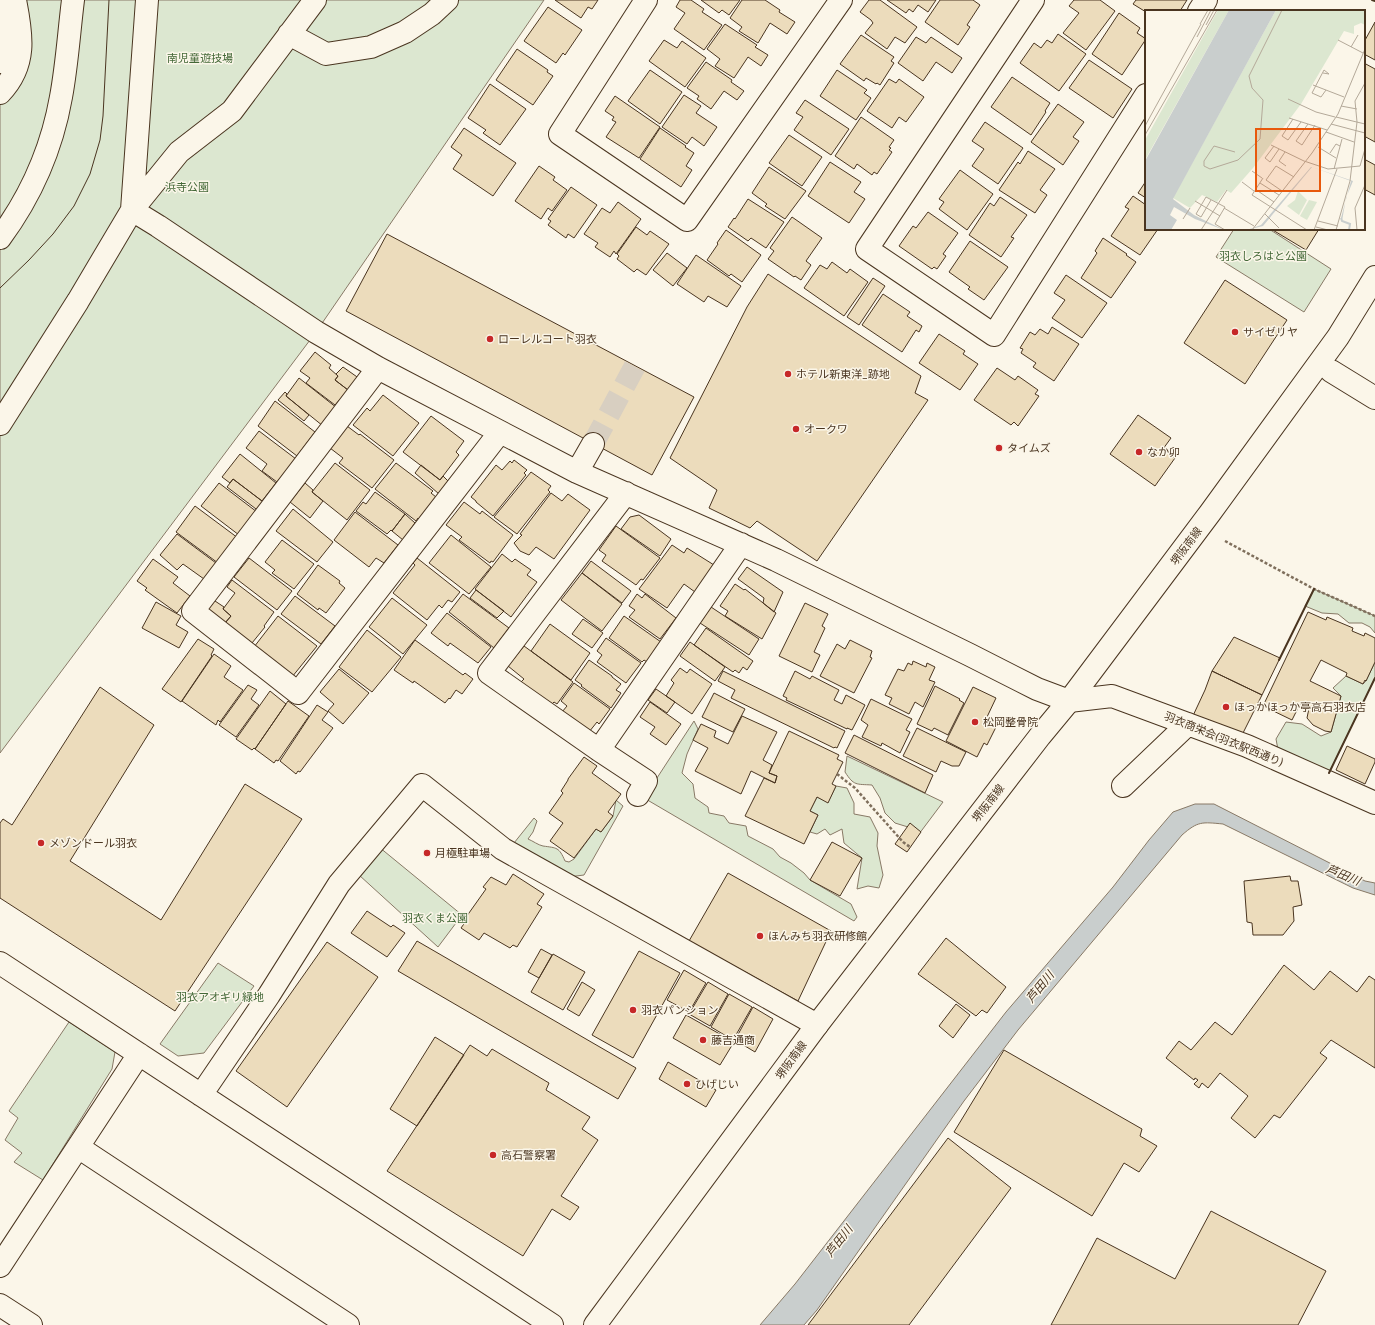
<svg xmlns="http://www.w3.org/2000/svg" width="1375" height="1325" font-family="'Public Sans','Noto Sans JP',sans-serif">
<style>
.green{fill:#dce7d0;stroke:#887966}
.water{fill:#c9cecd;stroke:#887966}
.building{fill:#ecdcbc;stroke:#4a3520}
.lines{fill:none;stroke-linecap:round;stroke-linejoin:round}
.minor-tunnel{stroke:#d8cfc1;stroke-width:22;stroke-dasharray:22 11;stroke-linecap:butt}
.minor-casing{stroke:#4a3520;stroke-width:24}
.major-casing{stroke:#4a3520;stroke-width:24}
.path{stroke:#7f6f5c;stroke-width:2.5;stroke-dasharray:3 2;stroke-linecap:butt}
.minor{stroke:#fbf6e9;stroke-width:22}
.major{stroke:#fbf6e9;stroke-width:22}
.tram{stroke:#4a3520;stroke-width:1}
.wall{stroke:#4a3520;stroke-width:2}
.poi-dot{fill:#c62828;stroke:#fbf6e9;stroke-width:1.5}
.labels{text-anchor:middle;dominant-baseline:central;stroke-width:3;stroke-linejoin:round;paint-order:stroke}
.park-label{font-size:11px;fill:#436837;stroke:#fbf6e9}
.poi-label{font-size:11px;fill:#4a3520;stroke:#fbf6e9;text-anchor:start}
.street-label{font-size:11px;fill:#4a3520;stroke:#fbf6e9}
.water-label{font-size:12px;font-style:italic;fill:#4a3520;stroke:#fbf6e9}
.inset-river{fill:none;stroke:#c9cecd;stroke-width:2}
.inset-road{fill:none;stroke:#b4a999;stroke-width:1}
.view{fill:#e8590c;fill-opacity:0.15;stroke:#e8590c;stroke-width:2}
.inset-edge{fill:none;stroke:#4a3520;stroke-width:2}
</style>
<rect width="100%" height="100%" fill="#fbf6e9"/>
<path class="green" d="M0,0H544L316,332L0,753Z
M1234,229H1269L1331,269L1304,312L1216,257Z
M1314,589L1375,616V633L1370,627L1362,623H1349L1338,614L1322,613L1305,606Z
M1375,662V678L1326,779L1279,755L1276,739L1286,722L1302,724L1321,736L1331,732L1341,696L1333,688L1346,676L1363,684L1366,681Z
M694,721L698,729L687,754L682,773L693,784L695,798L708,807L709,813L724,816L729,823L746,826L748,836L773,849L780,857L791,863L804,873L810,880L851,904L857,917L854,921L644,798Z
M847,756L943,802L919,834L908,827L895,823L885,813L880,798L872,785C856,784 854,786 845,772Z
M836,786L847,788L854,803V814L870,817L878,833L877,846L883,875L879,888L868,886L857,889L862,858L844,843L842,829L830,835L825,829L817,834L810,832L818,815L810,811L817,797L828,802Z
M616,800L623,806L584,875L568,877L514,843L534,818L537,821L533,832L528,839C533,841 538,845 543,846C557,848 559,847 565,861L569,862L574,859L596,829L601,832L613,816Z
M379,847L462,915L438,947L359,875Z
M218,963L254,986L204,1053L178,1056L160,1044Z
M69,1022L115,1052L112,1069L43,1180L14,1162L22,1153L5,1140L18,1118L9,1111Z"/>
<path class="water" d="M1195,804H1214L1365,881L1375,883V895L1353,888L1223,824C1202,822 1198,821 1182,835L1018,1030L964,1101L817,1310L804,1325H760L795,1284L1006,1012L1113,887L1149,840L1173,812Z"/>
<path class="building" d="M555,0H598L592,9L588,7L581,18Z
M680,0H691L704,9L702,12L722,25L704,50L674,29L685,13L676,7Z
M701,0H740L729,15L722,10L719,13Z
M742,0H765L780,10L779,12L795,22L787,34L770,23L758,43L739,31L742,27L730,18Z
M869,0H880L917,27L905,43L895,37L887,49L865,33L873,23L871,20L860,12Z
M887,0H936L928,12L918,5L913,12L909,9L906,13Z
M940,0H973L980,5L967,25L970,27L958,45L925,22Z
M1074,0H1100L1115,11L1086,50L1063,33L1079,13L1069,6Z
M1136,0H1187L1180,11H1146V12L1133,4Z
M548,7L582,30L565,55L563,53L556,63L524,41Z
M1119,13L1140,28L1137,33L1146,39L1122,75L1092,54Z
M1375,22V60L1364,54V42Z
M725,24L757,45L755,47L768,55L761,66L748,57L734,78L715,66L720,59L707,49Z
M1058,34L1086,54L1059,91L1020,63L1034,43L1041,48L1047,40L1052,43Z
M861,35L894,57L891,61L894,63L880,85L877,83L876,84L866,78L864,81L840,64Z
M916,37L926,43L931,37L962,58L952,73L936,62L923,81L898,63Z
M664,40L677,48L682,41L706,58L685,87L649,61Z
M517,49L548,70L547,72L553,76L533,105L496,80Z
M1089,60L1132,89L1113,118L1069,88Z
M706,62L732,80L731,82L744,91L737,100L724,91L711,109L697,99L699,96L687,88Z
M1364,63L1375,69V142L1364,136Z
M650,70L682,92L660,124L628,101Z
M837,70L867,90L864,93L871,98L856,120L820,96Z
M1012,77L1050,103L1045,111L1046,112L1031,135L991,107Z
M889,79L896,83L899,79L924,97L906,122L899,117L892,128L867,111Z
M490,84L526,109L500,145L483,133L486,130L468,118Z
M684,95L701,106L696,113L717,127L704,146L692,137L687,144L662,127Z
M615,96L660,127L639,158L606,137L616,122L612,120L614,117L605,111Z
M805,100L849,129L831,155L794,130L803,117L796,113Z
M1058,104L1084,122L1073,137L1079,141L1063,165L1031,142Z
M861,117L894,140L889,147L891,148L889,150L892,152L877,174L874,172L872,175L857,164L854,169L835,156Z
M985,122L1023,148L998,184L972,166L984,149L972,141Z
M464,128L516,163L493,196L453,169L462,155L451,147Z
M660,128L686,146L685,147L694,153L686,166L692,170L681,187L640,159Z
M789,135L822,157L802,186L769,163Z
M1028,151L1055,169L1040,190L1047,195L1035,213L999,190L1018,162L1020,164Z
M1364,159L1375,165V195L1364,189Z
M830,162L861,182L854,192L865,199L849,223L808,196Z
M539,166L555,177L553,180L567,190L552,211L548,208L541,219L515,201Z
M769,167L806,191L785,219L765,206L767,204L752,193Z
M960,170L993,194L967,230L939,209L944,202L939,199Z
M1146,181V198L1138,193Z
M571,187L597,205L574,238L568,234L566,238L548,225L551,221L548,219Z
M1133,196L1146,205V229H1158L1140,255L1111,236L1129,209L1125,207Z
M1000,197L1027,215L1011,237L1014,238L1001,257L969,235L990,203L994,206Z
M748,199L784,222L766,248L751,238L748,241L728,227L734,218L735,219Z
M618,202L641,219L616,254L614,251L610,257L595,247L598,243L584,234L602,208L610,213Z
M928,212L958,233L943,254L946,256L937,269L934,267L932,269L899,246L913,226L916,228Z
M792,217L822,238L806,261L811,265L801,280L795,276L794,277L768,259L774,251L770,248Z
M636,227L647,235L650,231L669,244L646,275L637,269L634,272L617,259L619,256L617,254Z
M1271,229H1319L1306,250Z
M726,230L761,255L742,282L731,274L729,276L707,260L718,244L717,243Z
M387,234L694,397L652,475L346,311Z
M1103,238L1127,254L1126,255L1136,262L1111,298L1081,278L1097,253L1095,251Z
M970,241L1008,267L984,300L968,289L970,287L949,272Z
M667,253L687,268L673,286L653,270Z
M696,255L741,286L727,307L708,296L704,302L677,284Z
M832,262L847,273L850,269L868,282L844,316L804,288L820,265L827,269Z
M768,274L921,376L915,393L928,400L817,561L757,521L750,528L709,508L717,490L670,458L747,307Z
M1066,275L1107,303L1082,338L1052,318L1065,300L1054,293Z
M873,278L885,286L859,325L847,317Z
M1225,280L1287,320L1245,384L1184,343Z
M883,294L910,312L907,316L922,326L919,332L916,330L902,352L862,325Z
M1052,327L1079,344L1054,381L1033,367L1036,363L1021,353L1023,349L1020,348L1030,332L1035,335L1040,329L1048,334Z
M939,334L965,351L963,354L978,364L960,390L919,363Z
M315,352L331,365L329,368L338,376L335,380L348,390L335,405L306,383L310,378L300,371Z
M343,367L360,379L349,393L347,391L348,390L335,380L338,376L336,374Z
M997,368L1015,380L1018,376L1038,390L1035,394L1039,396L1018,426L1014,422L1011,425L974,400Z
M299,378L337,408L323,426L286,396Z
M285,392L287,394L286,396L309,415L304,421L278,400Z
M383,395L419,423L393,456L353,425L367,408L370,411Z
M275,401L315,432L297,456L258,426Z
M1138,415L1171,438L1163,449L1175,458L1155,486L1110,454Z
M431,416L464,441L456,452L459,455L440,480L403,452Z
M347,426L359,435L360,434L394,460L372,488L339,463L343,458L330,448Z
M259,431L296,459L277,482L262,471L267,464L246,448Z
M240,454L276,483L262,501L233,479L230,483L222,477Z
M514,460L527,470L524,473L526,475L493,516L476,502V501L471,497L496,465L502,470L510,461L512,463Z
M335,463L370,490L347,520L312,492Z
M396,463L433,491L431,493L436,497L419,519L418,518L416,521L375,489Z
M421,465L440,480L443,476L449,482L439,494L415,473Z
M531,472L551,486L548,490L550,492L517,534L494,517Z
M233,479L262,501L265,498L268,501L260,512L227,487Z
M219,483L257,512L239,535L201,506Z
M305,483L313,490L312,492L323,501L310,518L290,502Z
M375,492L405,514L392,531L391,530L387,534L356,511L363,502L366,504Z
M551,493L562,501L568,494L590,510L554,559L536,547L529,555L520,551L514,543L522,535L520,534Z
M464,502L480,514L482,511L513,535L493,562L491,561L490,563L459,540L462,537L446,525Z
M195,506L238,538L218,563L176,532Z
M293,509L333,542L317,562L276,531Z
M355,512L398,545L384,563L376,558L369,567L334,540Z
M405,514L415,523L403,540L392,531Z
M639,515L671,539L660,556L621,529L630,517Z
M616,526L660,558L643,580L641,579L636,585L602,561L606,555L599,550Z
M177,534L216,563L204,579L183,564L177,570L160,555Z
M451,535L491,567L469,594L429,563Z
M282,540L314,564L294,589L272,573L275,570L265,562Z
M672,545L684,553L687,548L714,565L695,592L684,584L667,608L639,589Z
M502,554L512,562L515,559L531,570L527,575L537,582L511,617L475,589Z
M249,558L292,591L277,610L234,577Z
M417,558L460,592L452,602L448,600L442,608L439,605L427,620L393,593L415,565L413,563Z
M153,559L178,577L173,583L190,596L177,613L145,590L147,588L137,581Z
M591,561L631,591L622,603L582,573Z
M318,565L340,581L339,583L345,588L326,613L319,608L318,610L297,594Z
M747,567L783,592L774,612L763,603L764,598L738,579Z
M582,573L622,604L602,631L561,600Z
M232,580L274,612L264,626L265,627L252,643L225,623L231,616L223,609L235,593L227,587Z
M735,584L744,590L745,589L776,613L762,639L725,616L728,611L720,606Z
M476,590L504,611L497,618L470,598Z
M463,594L509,628L494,648L449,612Z
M637,594L642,598L645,594L676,618L660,639L629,617L635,610L629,606Z
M295,596L335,626L321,644L281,614Z
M392,598L427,625L403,654L369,627Z
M215,601L224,607L223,609L231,616L225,623L207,609Z
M156,602L181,616L176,625L188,632L179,648L142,628Z
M805,603L828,614L822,626L825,628L814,652L820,655L812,672L779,656Z
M711,607L759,639L749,655L700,623Z
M1308,612L1326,620L1327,617L1353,628L1352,631L1364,636L1365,633L1375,638V662L1366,681L1365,680L1363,684L1346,676L1347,673L1321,660L1310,681L1341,696L1331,732L1325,731L1313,725L1307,718L1309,708L1300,704L1292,720L1263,706Z
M447,613L491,647L478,663L450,643L448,646L431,633Z
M278,616L317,646L292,677L254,647Z
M624,616L661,642L647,662L644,660L642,662L609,638Z
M583,619L603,633L592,648L572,634Z
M550,624L590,653L571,680L531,651Z
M706,628L753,661L747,670L743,667L739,673L735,670L733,672L694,645Z
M367,630L401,657L372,692L339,667Z
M1234,637L1280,658L1262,695L1212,671Z
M606,638L641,663L626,683L597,662L602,655L597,651Z
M198,639L214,649L211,655L212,656L181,702L162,689Z
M415,640L463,675L465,673L473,679L462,694L456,690L450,699L449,698L445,703L414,681L413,683L394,670Z
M850,640L872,651L870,657L872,658L854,693L820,676L837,644L845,649Z
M690,642L725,667L715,681L680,656Z
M524,646L573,682L557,704L554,702L551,705L521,682L524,679L508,666Z
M214,654L231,666L224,677L243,690L220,722L218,720L216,725L182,701Z
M589,660L612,676V677L621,684L616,690L621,693L611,708L581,686L582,685L575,680Z
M913,661L926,667L927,663L935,667L929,680L935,682L923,707L915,702L909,714L889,704L892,698L885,695L898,669L904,671L908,663L912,665Z
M680,668L687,673L690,669L712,684L692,714L666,696L674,683L671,680Z
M339,669L369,693L343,724L328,711L334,704L320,692Z
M723,671L845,731L837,748L835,747L834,748L731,698L735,690L718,681Z
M795,671L810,679L812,676L839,690L834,700L842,704L846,695L865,705L852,730L847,728V729L786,700L787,698L783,696Z
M1212,671L1262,695L1239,741L1191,720L1205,690Z
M574,683L610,709L599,724L597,722L589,732L562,712L567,706L561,701Z
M248,685L257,690L251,699L259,705L236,737L219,725Z
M935,686L960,699L959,700L964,703L948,735L934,728L932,731L917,724Z
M100,687L154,725L70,861L161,920L245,784L302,819L175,1011L0,898V823L3,819L12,825Z
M973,687L996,698L987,717L995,721L994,724L997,725L987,745L984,743L977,757L946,741Z
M656,689L675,702L667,713L648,700Z
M270,691L286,704L255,749L254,748L252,750L236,739Z
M714,693L745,709L733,732L702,717Z
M871,699L912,719L906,730L910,732L900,753L882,743L881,746L862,737L868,725L861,720Z
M288,701L309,716L278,761L276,760L274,763L255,749Z
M650,702L681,724L666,745L650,734L655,727L640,717Z
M317,705L328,712L322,720L333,728L300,772L298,771L296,774L280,761Z
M742,716L777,732L763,760L772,765L769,773L777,776L775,783L751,771L741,794L695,771L708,748L693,740L701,724L716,731L714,737L728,744Z
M917,728L966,752L959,766H952L941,761L936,772L903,756Z
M789,731L839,755L837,759L843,762L832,784L836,786L828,803L817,797L810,811L818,815L804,844L745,816L764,778L775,783L777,776L769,773Z
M854,735L933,775L925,793L845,753Z
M1347,746L1375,759V762L1365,784L1336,770Z
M584,757L597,766L592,773L621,794L608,812L613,816L601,832L596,829L574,858L550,841L563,823L549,813L563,793L561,791L568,780V779Z
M910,823L921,832L907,852L895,844Z
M832,842L862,858L840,896L810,880Z
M728,873L831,931L798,1001L689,941Z
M513,874L544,894L537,904L542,907L517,947L513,945L510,948L484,933L479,940L461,928L466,921L464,920L486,889L483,887L491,877L506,885Z
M1290,876L1291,881H1298L1302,905L1293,907L1294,921L1283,935H1253L1252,923L1247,922L1244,881Z
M367,911L391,927L393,925L405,933L387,957L351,933Z
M946,938L1006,987L987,1013L982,1010L976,1016L918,974Z
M417,941L636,1068L618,1099L398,971Z
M327,942L378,977L287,1107L236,1071Z
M541,949L552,955L539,978L528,972Z
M639,951L680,973L633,1058L592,1035Z
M553,954L585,972L563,1010L531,992Z
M1284,965L1314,990L1330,971L1357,992L1369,976L1375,980V1068L1331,1040L1320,1053L1327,1058L1280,1118L1274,1115L1255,1138L1231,1118L1248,1096L1220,1073L1208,1088L1202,1083L1199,1088L1194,1084L1198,1080L1195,1078L1194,1080L1166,1058L1179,1041L1191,1050L1215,1022L1232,1035Z
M684,970L706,983L689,1012L667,1000Z
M582,982L595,990L579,1016L567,1009Z
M708,982L728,994L710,1026L689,1014Z
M729,994L752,1007L733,1040L711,1027Z
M956,1004L970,1015L953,1038L939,1026Z
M753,1007L773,1019L755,1052L735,1040Z
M686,1015L734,1042L720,1065L673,1038Z
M435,1037L464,1055L417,1126L390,1109Z
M470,1045L487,1056L492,1049L549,1083L546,1090L590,1117L582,1129L598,1140L561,1196L579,1207L570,1220L552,1209L523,1256L387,1171Z
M1004,1050L1142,1129L1140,1136L1157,1146L1139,1172L1124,1163L1092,1216L954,1132Z
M668,1062L716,1090L706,1107L659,1079Z
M948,1138L1011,1188L909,1325H808Z
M1211,1211L1326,1271L1298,1325H1051L1097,1238L1175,1279Z"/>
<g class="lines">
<path class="minor-tunnel" d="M593,444L635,366"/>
<defs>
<path id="minor" d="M646,0L560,134L687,220L841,0
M1033,0L867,249L994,335L1146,95
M0,3C4,24 9,41 0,62
M1199,11L1206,0
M289,34L326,54L371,47L405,32L432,14L447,0
M0,93C27,65 22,35 15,0
M132,210L158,226L316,332L378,368L577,472L776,560L970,655L1037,689L1069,701L1112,696L1247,746L1375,803
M132,210L147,0
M0,238C31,196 52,148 61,97C67,65 69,32 73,0
M378,368L193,611L298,693L500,432
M1331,371L1375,398
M0,424L78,301L132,210L179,152L232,111L315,0
M577,472L593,444
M626,493L489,673L599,750L646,781L638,795
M599,750L741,544
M1123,786L1188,724
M0,963L552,1325
M201,1095L269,995L339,884L422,785L503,849L817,1025
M78,1147L348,1325
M0,1266L139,1054
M0,1305L31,1325"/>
<path id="major" d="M595,1325L817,1025L1040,736L1069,701L1210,513L1338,337L1375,277"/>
</defs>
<use href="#minor" class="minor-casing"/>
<use href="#major" class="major-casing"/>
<path class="path" d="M1225,541L1314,589L1375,616
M837,774L855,788L903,842L910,847"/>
<use href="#minor" class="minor"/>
<use href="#major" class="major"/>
<path class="tram" d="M0,288L29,260L53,234L74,206L90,174L100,140L103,116L109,0"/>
<path class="wall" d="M1372,0L1375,1
M1279,660L1314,589
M1329,773L1375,678"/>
</g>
<g class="poi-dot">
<circle cx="1235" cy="332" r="4"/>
<circle cx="490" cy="339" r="4"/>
<circle cx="788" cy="374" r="4"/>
<circle cx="796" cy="429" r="4"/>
<circle cx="999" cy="448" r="4"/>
<circle cx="1139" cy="452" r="4"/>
<circle cx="1226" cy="707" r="4"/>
<circle cx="975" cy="722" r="4"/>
<circle cx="41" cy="843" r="4"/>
<circle cx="427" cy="853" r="4"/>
<circle cx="760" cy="936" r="4"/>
<circle cx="633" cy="1010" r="4"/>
<circle cx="703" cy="1040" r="4"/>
<circle cx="687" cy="1084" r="4"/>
<circle cx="493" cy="1155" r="4"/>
</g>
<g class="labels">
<g class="park-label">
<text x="200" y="58">南児童遊技場</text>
<text x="187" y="187">浜寺公園</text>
<text x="1263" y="256">羽衣しろはと公園</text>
<text x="435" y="918">羽衣くま公園</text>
<text x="220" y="997">羽衣アオギリ緑地</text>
</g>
<g class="poi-label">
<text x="1243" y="332">サイゼリヤ</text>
<text x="498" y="339">ローレルコート羽衣</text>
<text x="796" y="374">ホテル新東洋_跡地</text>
<text x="804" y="429">オークワ</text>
<text x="1007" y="448">タイムズ</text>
<text x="1147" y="452">なか卯</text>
<text x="1234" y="707">ほっかほっか亭高石羽衣店</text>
<text x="983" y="722">松岡整骨院</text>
<text x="49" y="843">メゾンドール羽衣</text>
<text x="435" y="853">月極駐車場</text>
<text x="768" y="936">ほんみち羽衣研修館</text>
<text x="641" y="1010">羽衣パンション</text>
<text x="711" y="1040">藤吉通商</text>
<text x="695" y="1084">ひげじい</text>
<text x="501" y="1155">高石警察署</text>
</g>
<g class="street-label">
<text transform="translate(1186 546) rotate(-53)">堺阪南線</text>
<text transform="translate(1224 739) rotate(22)">羽衣商栄会(羽衣駅西通り)</text>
<text transform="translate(988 803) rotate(-52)">堺阪南線</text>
<text transform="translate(791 1060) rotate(-54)">堺阪南線</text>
</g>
<g class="water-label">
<text transform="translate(1343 875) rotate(22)">芦田川</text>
<text transform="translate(1040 987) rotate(-51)">芦田川</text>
<text transform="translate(839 1241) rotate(-52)">芦田川</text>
</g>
</g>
<g transform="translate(1145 10)">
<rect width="220" height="220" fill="#fbf6e9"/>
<path d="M73,0H84L0,150V130ZM131,0H220V15L216,13L209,16V24L199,21L156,94L108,158L86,183L81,180L72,192L57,185L45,198L28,188ZM153,181L162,190L154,205L142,196L150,190ZM164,190L172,192L162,210L155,206Z" fill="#dce7d0"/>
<path d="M84,0H131L28,189L49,205L79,220L50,209L29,197L25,205L32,210L26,220H0V151ZM166,157H167L208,171L201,188L197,211L196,208L206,171L167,157L118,216L102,220L116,215Z" fill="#c9cecd"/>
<path class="inset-river" d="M196,208L197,211L205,214L204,220"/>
<path class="inset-road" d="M55,14L63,0M61,15L69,0M52,27L66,0M193,30L218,43M206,37L213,25M178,63L184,64L179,60L167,83L176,87L181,80M168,75L199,87M143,89L171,102L190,107M196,96L212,99M191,107L220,114M144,108L182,120M148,109L137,126L143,130L156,112M163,114L151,131L157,135L170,115M186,114L220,123M0,116L56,14M181,122L209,132M0,125L72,0M126,135L159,151L183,159L215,156L220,139M129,136L120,148L125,152L134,139M173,137L191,148M90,142L69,136L59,151V156L65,159L93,150L115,129L118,90L107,78L104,66L137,0M140,142L134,151L141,156M185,143L191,134L195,136M189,159L197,129M107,161L117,168M118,168L107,185L162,220M121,170L131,156L149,167M121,170L137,181M97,172L109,181M115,173L134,185M110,179L129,192M66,190L56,207L51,204L61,187L80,197L70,214L80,220M50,191L75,206M79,198L109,216M120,204L134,218M38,209L45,198M173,211L193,216M171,217L183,220M56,220L82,180M107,220L167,143L193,104L220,39M169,220L192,159M191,220L205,171L212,112L210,91L220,73M212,220L210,198L220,175"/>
<path class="view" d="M111,119H175V181H111Z"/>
<rect width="220" height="220" class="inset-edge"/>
</g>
</svg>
